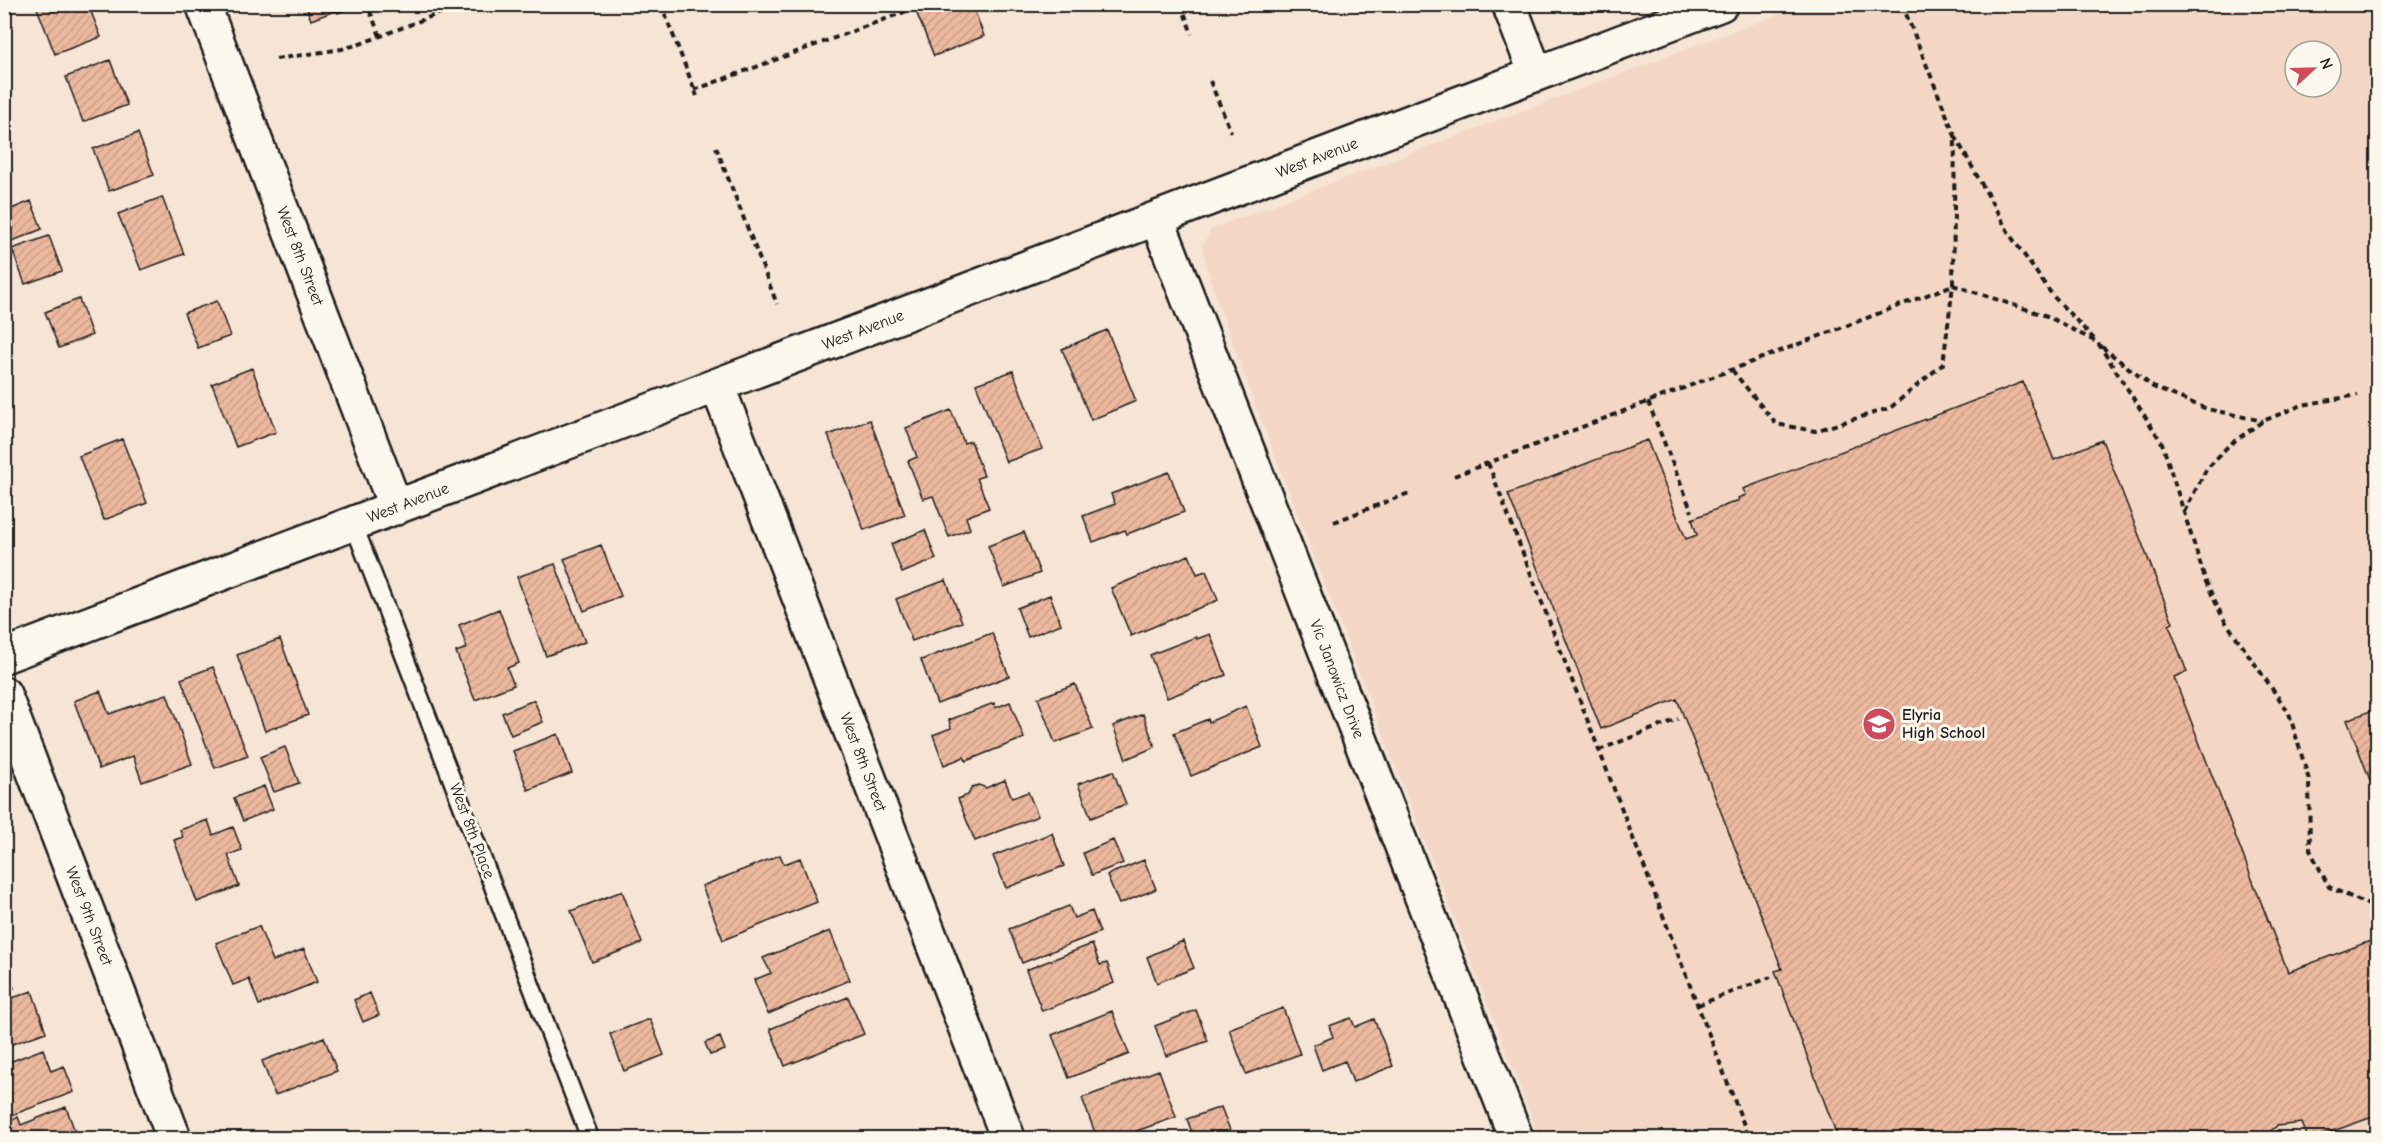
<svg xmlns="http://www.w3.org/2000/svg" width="2382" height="1143" font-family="'Comic Neue',sans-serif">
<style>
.built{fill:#f3d7c4;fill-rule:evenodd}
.building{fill:url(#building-hatch);stroke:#1c1c1c;stroke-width:1.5}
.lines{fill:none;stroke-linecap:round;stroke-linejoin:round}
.lane-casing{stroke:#1c1c1c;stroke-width:21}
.street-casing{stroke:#1c1c1c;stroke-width:38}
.path{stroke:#1c1c1c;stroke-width:4;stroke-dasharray:6 4.5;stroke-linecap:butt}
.lane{stroke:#fbf7ec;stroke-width:16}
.street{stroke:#fbf7ec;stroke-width:33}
.labels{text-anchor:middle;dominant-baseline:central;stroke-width:6;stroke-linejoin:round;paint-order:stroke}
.street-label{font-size:16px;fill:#1c1c1c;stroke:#fbf7ec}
.poi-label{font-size:16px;font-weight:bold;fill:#1c1c1c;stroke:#fbf7ec;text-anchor:start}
</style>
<defs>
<pattern id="building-hatch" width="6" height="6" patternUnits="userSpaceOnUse" patternTransform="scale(1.5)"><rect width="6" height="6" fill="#ecb99e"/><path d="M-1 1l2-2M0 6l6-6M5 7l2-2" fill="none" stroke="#ca9e88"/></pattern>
</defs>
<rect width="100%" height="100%" fill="#f6e4d5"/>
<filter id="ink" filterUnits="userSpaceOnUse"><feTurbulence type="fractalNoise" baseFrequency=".0167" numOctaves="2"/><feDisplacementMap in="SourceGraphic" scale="12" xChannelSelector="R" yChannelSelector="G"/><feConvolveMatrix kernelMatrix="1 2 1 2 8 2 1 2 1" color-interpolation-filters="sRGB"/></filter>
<g filter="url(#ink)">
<path class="built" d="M1803,5H2377V1138H1540L1256,407L1211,283L1202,247L1211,229ZM2295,51H2331V87H2295Z"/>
<path class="building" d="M46,4H88L101,37L55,54L37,8Z
M305,4H360L338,13L337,10L311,20Z
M913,4H972L984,36L934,56Z
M110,60L127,105L83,122L66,77Z
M138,133L154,175L109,191L93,149Z
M162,197L184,254L141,270L118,214Z
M31,201L42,229L10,242L4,229V212Z
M49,236L62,271L25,284L12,249Z
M79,299L92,335L59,348L45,312Z
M217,301L230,336L198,348L184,313Z
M1107,330L1136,401L1091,420L1062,349Z
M252,368L276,432L236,447L212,384Z
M1013,371L1042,449L1006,462L976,384Z
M2023,382L2054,460L2102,440L2173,623L2169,625L2187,672L2174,677L2288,972L2378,938V1115L2314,1138H2308L2302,1123L2277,1126L2261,1138H1847L1845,1135L1838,1138L1775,971L1782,969L1677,699L1601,729L1508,494L1647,440L1686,539L1697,535L1692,519L1739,500L1738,498L1746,495L1743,489Z
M951,410L964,443L971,441L984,476L977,478L989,508L966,517L970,529L949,537L933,496L923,499L908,461L917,457L906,428Z
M870,420L905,515L864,530L828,435Z
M122,439L147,503L104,520L79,456Z
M1169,472L1184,512L1127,534L1125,530L1093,542L1083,516L1115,504L1111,494Z
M925,530L936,559L902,573L891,544Z
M1024,532L1040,573L1004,587L988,546Z
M601,545L621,596L584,611L564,559Z
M1189,555L1197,574L1206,571L1218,600L1131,636L1111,588Z
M555,564L585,642L546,656L517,577Z
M946,580L962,622L912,641L896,599Z
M1050,595L1061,624L1028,637L1017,608Z
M499,609L519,663L507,668L514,685L475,700L456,652L467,648L459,625Z
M992,633L1009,676L937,704L921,660Z
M1210,634L1226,675L1167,698L1150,655L1196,637L1197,639Z
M280,639L308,715L265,731L237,655Z
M213,667L248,756L215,768L181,679Z
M1075,684L1093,729L1055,743L1038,698Z
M100,691L109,714L167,694L192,764L142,782L133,756L99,769L74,701Z
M534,700L543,722L511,735L502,713Z
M1010,702L1024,738L966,761L964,757L944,765L933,735L951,728L949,720L994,703L995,708Z
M1246,706L1262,747L1191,776L1174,733L1208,719L1209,722Z
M2378,708V801L2347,720Z
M1143,714L1155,747L1126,759L1113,726Z
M558,734L572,773L528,790L513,751Z
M285,747L299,783L274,792L260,757Z
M1113,771L1126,804L1091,818L1078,784Z
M1005,780L1012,798L1028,792L1038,816L975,841L958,799L968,795L972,787L979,785L986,788Z
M264,786L273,809L243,821L234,798Z
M208,820L213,835L233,827L242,850L228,855L239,886L197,902L174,840L183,837L180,830Z
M1052,833L1064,866L1006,888L993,856Z
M1113,840L1123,863L1092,875L1083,853Z
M780,855L784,864L800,858L817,902L723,940L702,886Z
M1144,860L1156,889L1119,904L1107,875Z
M622,891L642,943L592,962L571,911Z
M1069,906L1074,918L1092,911L1100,932L1022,963L1009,929Z
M259,926L273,961L304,949L317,982L259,1005L249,979L233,985L216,943Z
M830,931L850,980L768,1014L754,980L771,973L763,958Z
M1183,941L1194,968L1157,983L1147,957Z
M1092,944L1100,965L1107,963L1114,983L1042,1011L1026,970Z
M4,962L14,988L4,992Z
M32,991L46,1032L4,1047V1001Z
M370,993L379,1015L363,1022L354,1000Z
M848,997L864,1034L785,1066L770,1029Z
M1283,1008L1300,1054L1246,1074L1229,1029Z
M1196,1010L1208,1041L1166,1056L1155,1026Z
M1112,1011L1129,1054L1069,1078L1052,1035Z
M1351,1018L1355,1027L1374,1019L1393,1066L1353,1082L1345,1061L1322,1070L1313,1045L1333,1037L1329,1026Z
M650,1019L664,1055L624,1071L610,1034Z
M324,1037L337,1071L275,1095L262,1061Z
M720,1037L725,1050L710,1055L705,1043Z
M43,1049L51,1071L64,1066L74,1092L4,1118V1064Z
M1159,1070L1176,1117L1131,1133L1134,1138H1097L1082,1098Z
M66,1107L77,1137L6,1138L4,1122L18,1117L21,1125Z
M1221,1107L1233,1138H1194L1187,1119Z"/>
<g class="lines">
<defs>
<path id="lane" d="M353,523L590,1138"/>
<path id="street" d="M203,4L396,508
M1509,4L1536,74
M1157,219L1516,1138
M717,385L1008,1138
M4,656L1721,4
M4,694L174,1138"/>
</defs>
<use href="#lane" class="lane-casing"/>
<use href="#street" class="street-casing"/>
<path class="path" d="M661,4L697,96
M1181,4L1192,34
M380,36L369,9L381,4
M276,59L342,49L360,44L440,13L443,4
M1210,81L1231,132
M694,90L907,11L932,4
M1955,136L2010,235L2053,296L2094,339
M716,147L777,304
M2102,347L2153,387L2207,409L2263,421
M1732,370L1776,424L1815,431L1890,408L1943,364L1953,285L2047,316L2098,343L2162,443L2206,582L2223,618L2289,713L2309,780L2310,850L2329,887L2371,906H2378
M1648,402L1692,512
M1488,463L1749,1138
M1454,476L1953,285L1955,136L1902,4
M2184,512L2206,470L2229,445L2263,421L2302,405L2358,395
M1334,522L1409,493
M1599,750L1678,719
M1698,1005L1771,977"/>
<use href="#lane" class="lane"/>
<use href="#street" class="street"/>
</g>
</g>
<defs>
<symbol id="school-disc" viewBox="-11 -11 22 22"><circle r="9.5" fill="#d1495b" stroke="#fbf7ec"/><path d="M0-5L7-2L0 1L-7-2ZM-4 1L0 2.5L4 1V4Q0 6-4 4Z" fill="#fff"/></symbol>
</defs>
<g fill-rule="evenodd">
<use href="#school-disc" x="1860" y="705" width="38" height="38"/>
</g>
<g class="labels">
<g class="street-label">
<text transform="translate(1317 158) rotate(-21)">West Avenue</text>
<text transform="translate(300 256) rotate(69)">West 8th Street</text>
<text transform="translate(863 330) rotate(-21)">West Avenue</text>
<text transform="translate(408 503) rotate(-21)">West Avenue</text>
<text transform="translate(1337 679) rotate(69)">Vic Janowicz Drive</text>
<text transform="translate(863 762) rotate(69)">West 8th Street</text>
<text transform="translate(472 831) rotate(69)">West 8th Place</text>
<text transform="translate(89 916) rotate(69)">West 9th Street</text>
</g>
<g class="poi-label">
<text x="1902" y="715">Elyria<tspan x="1902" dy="18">High School</tspan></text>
</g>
</g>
<rect width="2382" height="1143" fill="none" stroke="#fbf7ec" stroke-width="24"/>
<rect x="12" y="12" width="2358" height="1119" fill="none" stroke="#1c1c1c" stroke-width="2" filter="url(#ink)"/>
<g transform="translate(2313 69) rotate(68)"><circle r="28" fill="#fbf7ec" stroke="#a29f99" stroke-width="1.5"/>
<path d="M0-4.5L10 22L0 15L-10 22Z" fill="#d1495b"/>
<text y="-9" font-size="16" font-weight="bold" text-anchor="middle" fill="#1c1c1c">N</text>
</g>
</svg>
